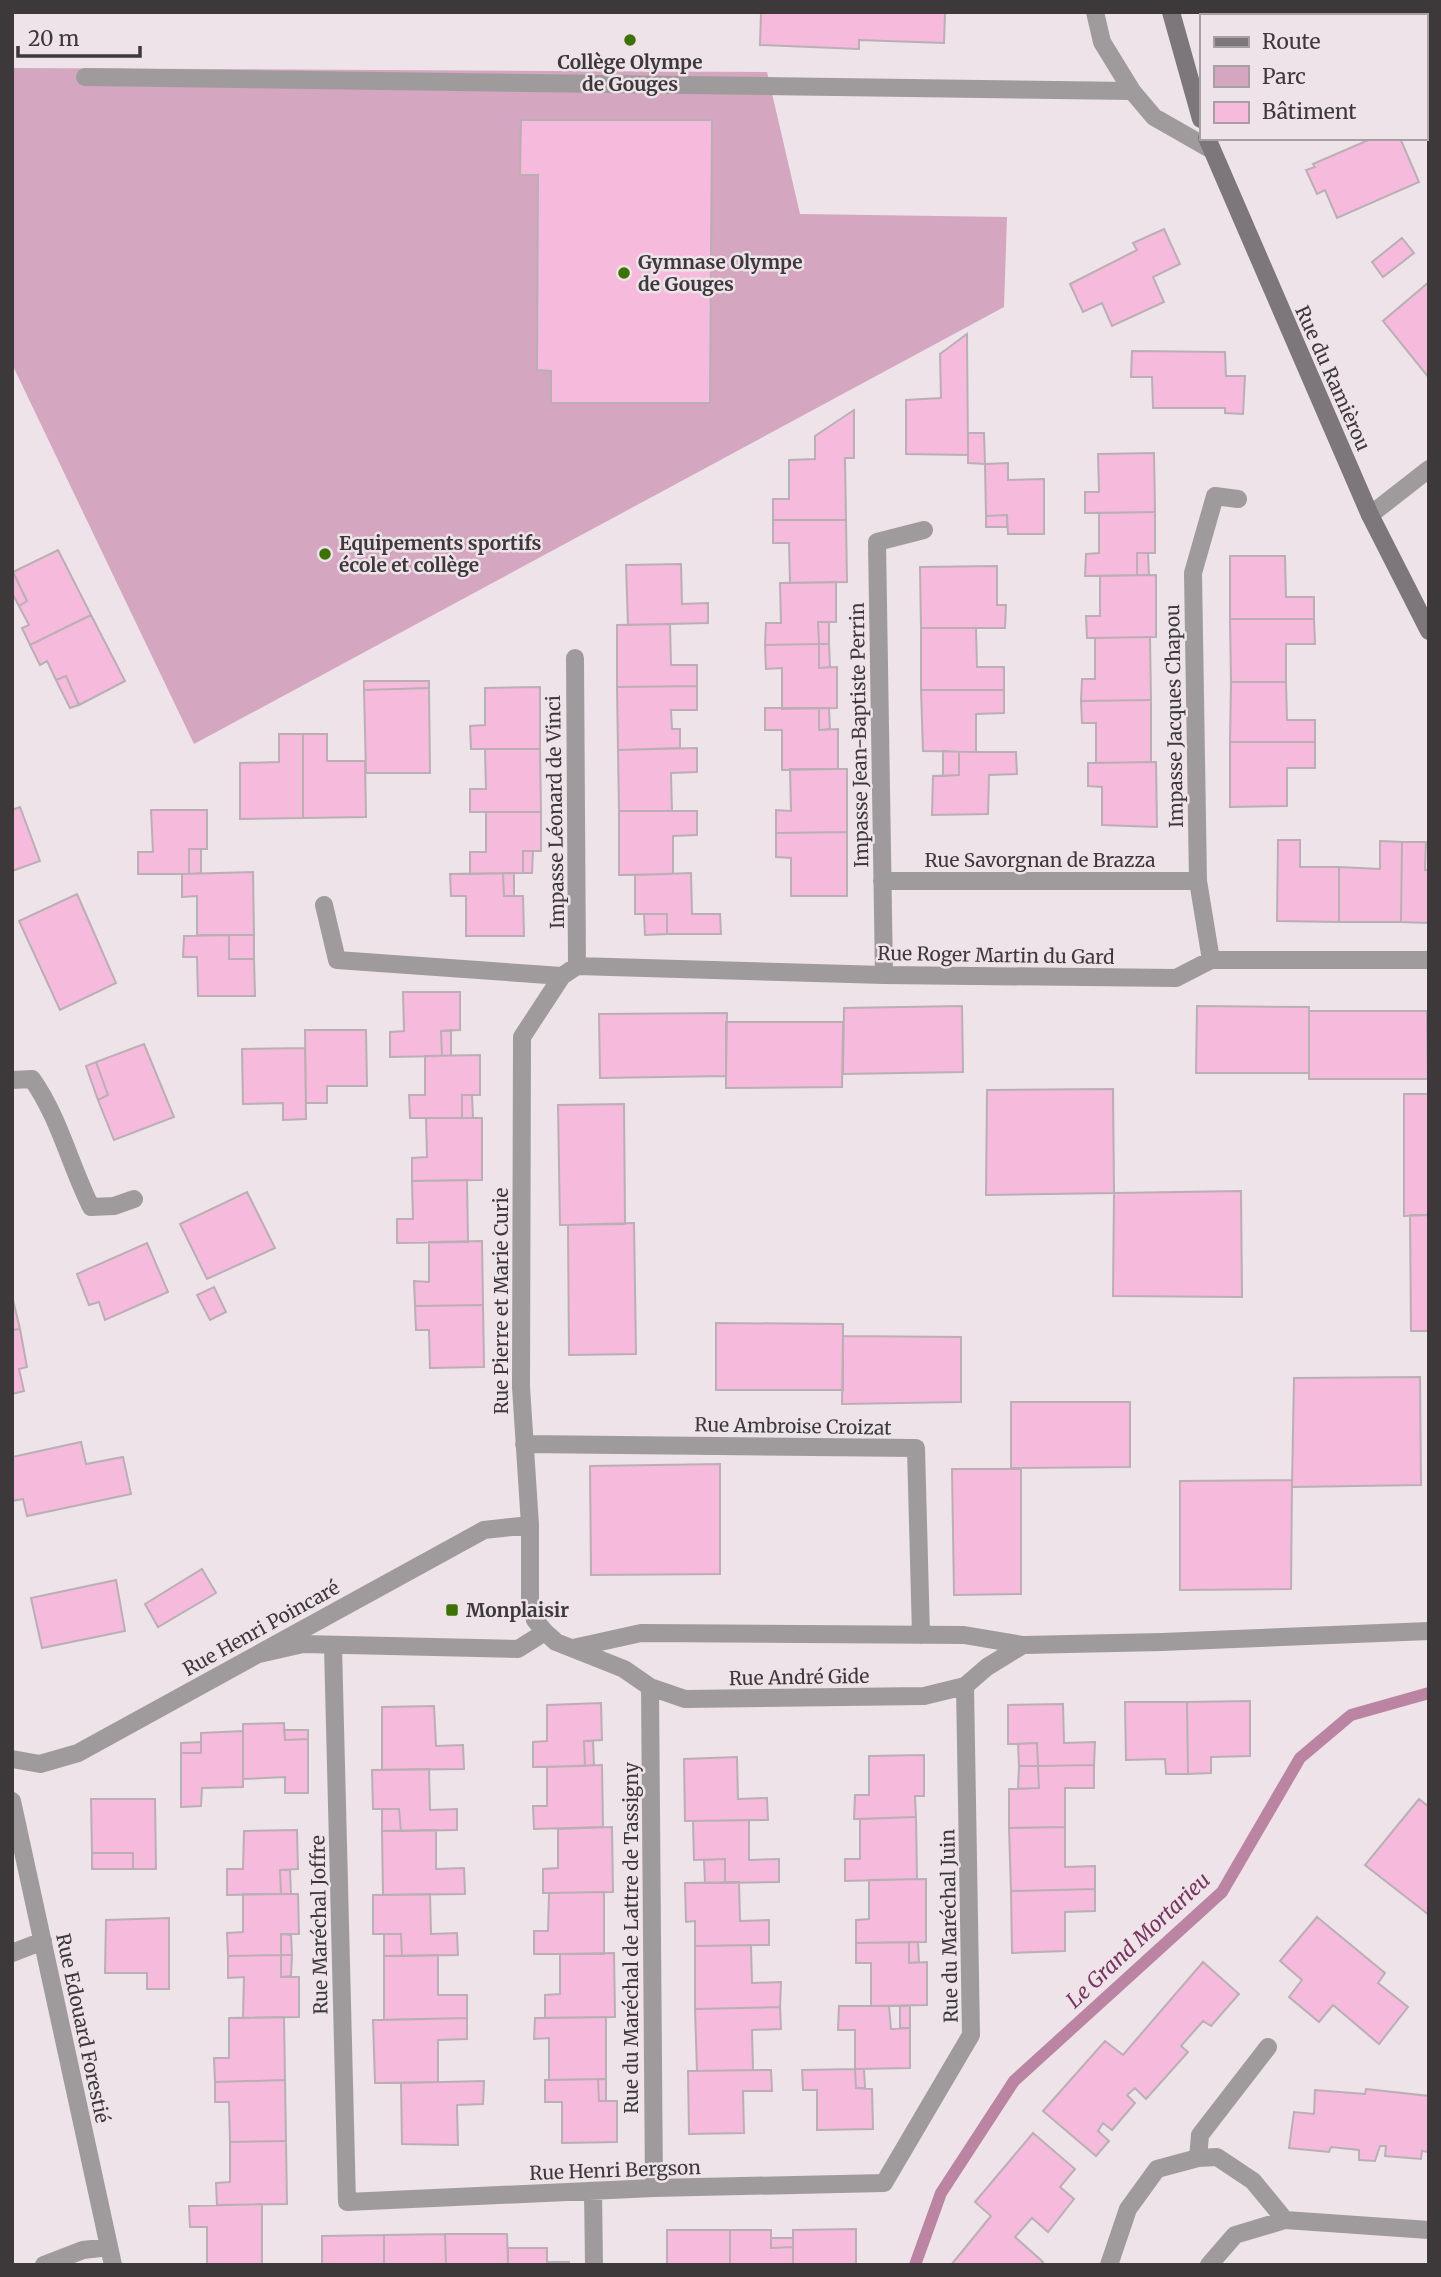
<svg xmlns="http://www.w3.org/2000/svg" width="1441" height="2277" font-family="Merriweather,serif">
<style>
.green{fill:#d4a6bf}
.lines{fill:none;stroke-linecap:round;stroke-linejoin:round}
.stream{stroke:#bb84a3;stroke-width:12}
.building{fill:#f6bbdc;stroke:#b9afb4;stroke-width:2}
.lane{stroke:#9f9b9d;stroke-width:18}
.street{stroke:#9f9b9d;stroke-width:18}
.secondary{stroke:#7d767a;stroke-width:18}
.poi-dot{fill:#3c7300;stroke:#ede3e8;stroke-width:2.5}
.labels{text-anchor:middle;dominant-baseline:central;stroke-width:5;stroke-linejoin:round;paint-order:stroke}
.poi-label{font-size:19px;font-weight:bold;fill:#3d393b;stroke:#ede3e8;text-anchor:start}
.street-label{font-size:19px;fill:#3d393b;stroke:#ede3e8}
.water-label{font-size:21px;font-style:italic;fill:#79345f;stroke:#ede3e8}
</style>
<rect width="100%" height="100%" fill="#ede3e8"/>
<path class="green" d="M12,68L767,72L800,214L1007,217L1004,307L194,744L12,364Z"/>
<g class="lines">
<path class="stream" d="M915,2265L941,2193L1014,2081L1222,1892L1300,1758L1351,1715L1429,1693"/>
</g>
<path class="building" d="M761,12H945L944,43L859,40V49L760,45Z
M1429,38V83L1425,78V40Z
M521,120H712L710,403H551V371L537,370L538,175H520Z
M1373,138H1400L1419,182L1337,218L1325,190L1317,194L1306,170L1315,167L1313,164Z
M1164,229L1180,264L1153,277L1164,302L1112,326L1102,303L1083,312L1070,284L1137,250L1133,243Z
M1402,238L1414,253L1383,277L1372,262Z
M1429,282V378L1383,321Z
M967,334L968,455L906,454V400L941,398L940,354Z
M1132,351L1225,352L1226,376H1245L1243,414L1225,413V408H1153L1152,377H1131Z
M854,410V458H845L846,520H773V499H789V460L815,459V436Z
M968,433H984L985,464L968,463Z
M1154,453L1155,512L1085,513V492H1099L1098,454Z
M1008,463V480L1044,479V534H1008L1007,515L986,516L985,464Z
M1155,512V553H1137V575L1085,576L1086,554L1099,553V513Z
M1007,515V527H986V516Z
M773,520H846L847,582L790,583L789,543H773Z
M58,550L91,615L30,645L22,628L29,625L19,606L27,601L13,572Z
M1137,553H1148L1149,575H1137Z
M1230,556H1285L1286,597H1314V619H1230Z
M681,564L682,604L708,603V623L628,625L626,565Z
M997,566V605H1006L1005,628H921L920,567Z
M13,572L27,601L19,606L12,593Z
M1156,575V637L1087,638L1086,616H1100V576Z
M836,582V622H818L819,644L765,645L766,623H781L780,583Z
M91,615L125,681L79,705L66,676L56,680L47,661L40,665L30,645Z
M1230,619H1314L1315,644H1286V682H1231Z
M818,622H829V644H819Z
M670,624L671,665H697V686L617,687V625Z
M921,628H976L977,667H1004V690H921Z
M1150,637L1151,700L1081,701L1082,679H1095V638Z
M819,644V668L837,667V708L782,709V668L766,669L765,645Z
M819,644H829L830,667L819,668Z
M66,676L79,705L70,708L56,680Z
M364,681H429V688L364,690Z
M1231,682H1286L1287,720H1315V742H1230Z
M697,686V710H671L672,729H680V748L618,750L617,687Z
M540,687V749H471L470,726L485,725V688Z
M429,688L430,773H366L364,690Z
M921,690H1004V713L976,714V752L923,751Z
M1151,700V762L1096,763V723H1082L1081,701Z
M765,708H819V730L838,729V769L782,770V730H765Z
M819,708H829L830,729L819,730Z
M279,734H303V818L240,819V763L279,762Z
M303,734H327V761H365L366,817L303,818Z
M1230,742H1315V768H1287V806L1230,807Z
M697,748V772L671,773L672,811H619L618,750Z
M485,749H540L541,812H470V789H486Z
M943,751L959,752V775L943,776Z
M959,752H1016L1017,774L989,775L988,814L932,815L933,776L959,775Z
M1156,762L1157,827L1102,825V787L1088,786V763Z
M790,769H847V832L776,833V810L791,811Z
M20,807L40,861L12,871V810Z
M151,810H207V849H189V874H138V852H153Z
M619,811H697V835L673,836V874L619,875Z
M486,812H541V851H523V873L470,874V852H486Z
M847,832V896H791V858L776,857V833Z
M1278,840H1300V867H1339V922L1277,921Z
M1380,841L1402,842L1401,922H1339V867L1380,869Z
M1402,842H1426L1425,870H1429V923L1401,922Z
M189,849H201V873L189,874Z
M523,851H533L532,873H523Z
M253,872L254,935H197V896L182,897V874Z
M503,873H514V896H504Z
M503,873L504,896H523L524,936H466V896H451L450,874Z
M691,873L692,914H720L721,934H667V914H635V875Z
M77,894L116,983L60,1010L19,921Z
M644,914H667V934L645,935Z
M229,935H254V959H229Z
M229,935V959H254L255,996H198L197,957H183L184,936Z
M403,992H460V1030L441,1031L442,1056L390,1057V1032L404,1031Z
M962,1006L963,1072L843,1074L844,1008Z
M1197,1006L1309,1007V1073H1196Z
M1309,1011H1427L1428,1079H1309Z
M727,1013L726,1076L600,1078L599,1014Z
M726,1022H843L842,1087L726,1088Z
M305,1030H366L367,1086H327V1103H306Z
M451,1030V1056H442L441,1031Z
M144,1044L174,1117L114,1140L98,1100L108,1095L96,1062Z
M305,1048L306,1119L283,1120V1103L243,1104L242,1049Z
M480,1055V1095H462V1118H410L409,1095H425V1056Z
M96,1062L108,1095L98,1100L86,1066Z
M1113,1089L1114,1193L986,1195L987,1090Z
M1404,1094H1429V1215L1404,1216Z
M462,1095H472L473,1118H462Z
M624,1104L625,1224L560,1225L558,1105Z
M426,1118H482V1180L412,1181V1158L427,1157Z
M467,1180L468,1242L397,1243V1219H413L412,1181Z
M1241,1191L1242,1297L1113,1296L1114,1193Z
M247,1192L275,1248L207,1279L180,1224Z
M1410,1215H1429V1331H1411Z
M634,1223L636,1354L569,1355L568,1225Z
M482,1241L483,1305L415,1306L414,1281L429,1282V1242Z
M147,1243L168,1292L105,1320L99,1302L89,1305L77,1274Z
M214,1287L226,1312L210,1320L197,1295Z
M12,1296L20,1329L12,1330Z
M483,1305L484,1367L430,1368L429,1330H416L415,1306Z
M716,1323L843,1324V1390H716Z
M20,1329L27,1367L19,1369L24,1391L12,1394V1330Z
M843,1336L961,1337V1402L842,1404Z
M1420,1377L1421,1485L1292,1487L1294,1378Z
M1011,1402H1130V1467L1011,1468Z
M81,1442L86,1464L123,1457L131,1494L27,1516L23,1499L12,1501V1457Z
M720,1464V1574L591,1575L590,1466Z
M952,1469H1021V1594L954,1595Z
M1292,1480L1291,1589L1180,1590V1481Z
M202,1569L216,1593L158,1627L145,1604Z
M116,1580L125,1631L42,1648L31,1598Z
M1250,1701V1756L1211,1757V1773L1188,1774L1187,1702Z
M1125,1702H1187L1188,1774H1166L1165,1759L1126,1760Z
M601,1703L602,1740L584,1741L585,1766L533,1767V1742L547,1741V1705Z
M1063,1704L1064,1743L1095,1742L1094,1765L1038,1766L1037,1743L1008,1744V1705Z
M434,1706L436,1746L463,1745L464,1769L382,1770V1707Z
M284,1723L285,1740L308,1739V1793H285V1777L243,1779V1724Z
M284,1730H308V1739L285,1740Z
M243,1731V1787L202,1788L201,1806L181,1807V1753H201V1733Z
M584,1741H593L594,1765L585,1766Z
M201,1742V1753H181V1743Z
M1037,1743L1038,1766H1019L1018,1744Z
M924,1755V1796H915L916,1817L854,1819L855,1795H869V1756Z
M737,1757L738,1799L767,1798L768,1820L685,1821L684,1759Z
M602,1765L603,1827L534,1829L533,1806H547V1767Z
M1094,1765V1788H1065V1827L1009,1828V1789L1039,1788L1038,1766Z
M1019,1766H1038L1039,1788L1018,1789Z
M429,1769L430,1810L457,1809V1830L401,1831L399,1809H373L372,1770Z
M91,1799H155L156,1869H133V1853H92Z
M1419,1799L1429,1807V1915L1365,1865Z
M382,1809H399L401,1831H382Z
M916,1817L917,1879L845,1881V1859H860V1819Z
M749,1820V1860L779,1859V1882L725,1883V1859L694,1860L693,1821Z
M612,1827L613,1892L543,1893V1869L558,1868V1829Z
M1065,1827V1867L1095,1866V1889L1011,1891L1009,1828Z
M297,1830L298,1869L280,1870L281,1894L227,1895V1869H243L244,1831Z
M436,1830V1869L464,1868L465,1894L383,1895L382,1831Z
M92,1853H133V1869H92Z
M725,1859V1883H705L704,1860Z
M280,1870H290L291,1894H281Z
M926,1879V1942L856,1943V1920L869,1919V1880Z
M739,1882L740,1921L769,1920V1945L695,1946V1921L686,1922L685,1883Z
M1095,1889V1911L1065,1912V1951L1012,1953L1011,1891Z
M604,1892V1954H534V1931H548L549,1893Z
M243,1894H298L299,1934H281V1955L228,1956L227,1933L243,1932Z
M430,1894L431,1934L457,1933L458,1955L402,1956L401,1934H373V1895Z
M1317,1917L1385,1973L1378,1983L1408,2007L1379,2044L1333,2005L1319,2022L1289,1997L1302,1980L1280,1961Z
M169,1918V1989H147V1973H105L106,1920Z
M281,1934L291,1935L292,1955H281Z
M384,1934H401L402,1956H384Z
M909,1942H918L919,1962L909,1963Z
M909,1942V1963L927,1962V2005L871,2006V1963H856V1943Z
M751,1945L752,1983L781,1982L780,2007L695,2009V1946Z
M614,1953L615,2017L545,2018V1995L560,1994V1954Z
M281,1955H292L291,1976L281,1977Z
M281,1955V1977H299V2017L243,2018L244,1977L228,1978V1956Z
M438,1955V1995H467V2018L384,2020V1956Z
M1203,1962L1239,1994L1211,2026L1203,2021L1181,2046L1188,2052L1146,2099L1135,2088L1127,2095L1135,2103L1112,2130L1103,2123L1098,2131L1109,2141L1096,2156L1043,2111L1105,2041L1123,2055Z
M839,2006H889L891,2029L910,2028V2068L855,2069V2030H838Z
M900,2006H910V2028H900Z
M780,2007L781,2029L752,2030L753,2070L697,2071L695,2009Z
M284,2017L285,2080L215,2082L214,2058H229V2018Z
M606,2017V2079L549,2080V2038L534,2039L535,2018Z
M467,2018V2039L438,2040V2082L375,2083L373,2020Z
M855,2069H864L865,2088H856Z
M855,2069L856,2088L872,2089L873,2129L817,2130V2090H803L802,2070Z
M771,2070L772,2091H743L744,2133L689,2134L688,2071Z
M598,2079H606V2101H599Z
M598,2079L599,2101H617V2142L562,2143V2102H545V2080Z
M285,2080L286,2141L230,2142L229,2102H215V2082Z
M484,2081L483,2104L457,2105L458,2145L402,2144L401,2083Z
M1366,2089L1429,2096V2152L1422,2151L1421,2159L1385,2156L1386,2146H1380L1375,2161L1359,2160V2150L1331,2147L1329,2152L1289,2148L1294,2112L1314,2114L1315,2090L1365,2094Z
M1033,2133L1075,2169L1060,2187L1074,2199L1048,2232L1032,2218L1015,2237L1043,2262L1041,2265H951L991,2216L975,2202Z
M286,2141L287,2204L217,2205L216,2183L230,2182V2142Z
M262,2204V2265H207V2227H190L189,2206Z
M856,2229V2265H793V2230Z
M667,2230H730V2265H667Z
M730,2230H771V2248L793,2247V2265H730Z
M445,2234H507L508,2265H446Z
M445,2234L446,2265H384V2235Z
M384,2235V2265H322V2236Z
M771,2238H793V2247L771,2248Z
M508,2248H547V2262H569V2265H508Z"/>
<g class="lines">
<path class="lane" d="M85,77L1132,91"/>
<path class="street" d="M1095,12L1102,42L1132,91L1154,117L1210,149
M1370,515L1429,469
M575,658L577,966
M882,881H1198
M324,905L337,960L562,976
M1211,960L1198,881L1193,573L1215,496L1238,499
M884,975L877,542L924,530
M12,1080L32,1079C59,1117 70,1165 91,1207L114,1206L134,1199
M524,1444L916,1448L921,1635
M545,1632L535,1620L530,1602V1525L521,1387L522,1037L562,976L577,966L884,975L1176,978L1211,960H1429
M333,1646L347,2202L654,2188L884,2183L971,2035L965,1686
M573,1648L641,1633L964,1635L1023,1645L1162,1642L1429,1631
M259,1654L303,1644L518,1649L545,1632L556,1642L624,1669L650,1687L685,1699L924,1696L965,1686L987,1667L1023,1645
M650,1687L654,2188
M12,1759L40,1764L78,1753L484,1530L530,1525
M12,1801L113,2265
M12,1953L43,1941
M1198,2158L1200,2135L1268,2047
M593,2191L594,2265
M44,2265L83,2250L109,2247
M1109,2265L1128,2209L1157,2169L1198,2158L1217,2157L1253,2181L1285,2220
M1209,2265L1235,2235L1285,2220L1429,2230"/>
<path class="secondary" d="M1171,12L1201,119
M1207,138L1370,515L1429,631"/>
</g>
<g class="poi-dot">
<circle cx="630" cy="40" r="7"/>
<circle cx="624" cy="273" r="7"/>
<circle cx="325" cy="554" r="7"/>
<rect x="445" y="1603" width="14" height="14" rx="3.5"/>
</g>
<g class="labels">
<g class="poi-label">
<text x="630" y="62" text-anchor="middle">Collège Olympe<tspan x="630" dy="22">de Gouges</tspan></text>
<text x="638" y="262">Gymnase Olympe<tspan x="638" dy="22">de Gouges</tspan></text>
<text x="339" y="543">Equipements sportifs<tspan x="339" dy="22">école et collège</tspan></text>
<text x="466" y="1610">Monplaisir</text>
</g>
<g class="street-label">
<text transform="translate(1333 378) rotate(66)">Rue du Ramièrou</text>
<text transform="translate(1174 716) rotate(-91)">Impasse Jacques Chapou</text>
<text transform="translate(859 735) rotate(-91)">Impasse Jean-Baptiste Perrin</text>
<text transform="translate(555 812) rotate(-91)">Impasse Léonard de Vinci</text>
<text x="1040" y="860">Rue Savorgnan de Brazza</text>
<text transform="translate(996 955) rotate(1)">Rue Roger Martin du Gard</text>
<text transform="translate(501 1301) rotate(-90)">Rue Pierre et Marie Curie</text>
<text transform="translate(793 1426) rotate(1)">Rue Ambroise Croizat</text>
<text transform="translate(261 1628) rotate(-29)">Rue Henri Poincaré</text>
<text transform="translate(799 1677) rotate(-1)">Rue André Gide</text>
<text transform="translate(319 1925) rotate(-91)">Rue Maréchal Joffre</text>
<text transform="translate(949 1926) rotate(-91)">Rue du Maréchal Juin</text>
<text transform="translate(631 1938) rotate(-90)">Rue du Maréchal de Lattre de Tassigny</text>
<text transform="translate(83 2028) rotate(78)">Rue Edouard Forestié</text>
<text transform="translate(615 2170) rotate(-2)">Rue Henri Bergson</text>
</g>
<g class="water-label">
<text transform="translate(1138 1940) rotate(-43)">Le Grand Mortarieu</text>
</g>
</g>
<rect width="1441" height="2277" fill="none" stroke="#3d393b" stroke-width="28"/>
<rect x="1200" y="14" width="228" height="126" fill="#ede3e8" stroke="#a79fa3" stroke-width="2"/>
<rect x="1214" y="37" width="35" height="10" fill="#7d767a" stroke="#a79fa3" stroke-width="2"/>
<text x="1262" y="49" font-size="21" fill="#3d393b">Route</text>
<rect x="1214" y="66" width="35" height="21" fill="#d4a6bf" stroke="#a79fa3" stroke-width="2"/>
<text x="1262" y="84" font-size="21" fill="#3d393b">Parc</text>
<rect x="1214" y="102" width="35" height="21" fill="#f6bbdc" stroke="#a79fa3" stroke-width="2"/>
<text x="1262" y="119" font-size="21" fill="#3d393b">Bâtiment</text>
<path d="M18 46v10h122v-10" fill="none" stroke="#3d393b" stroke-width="3.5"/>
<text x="28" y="46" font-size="21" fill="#3d393b" stroke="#ede3e8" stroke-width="5" paint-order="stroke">20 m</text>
</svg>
